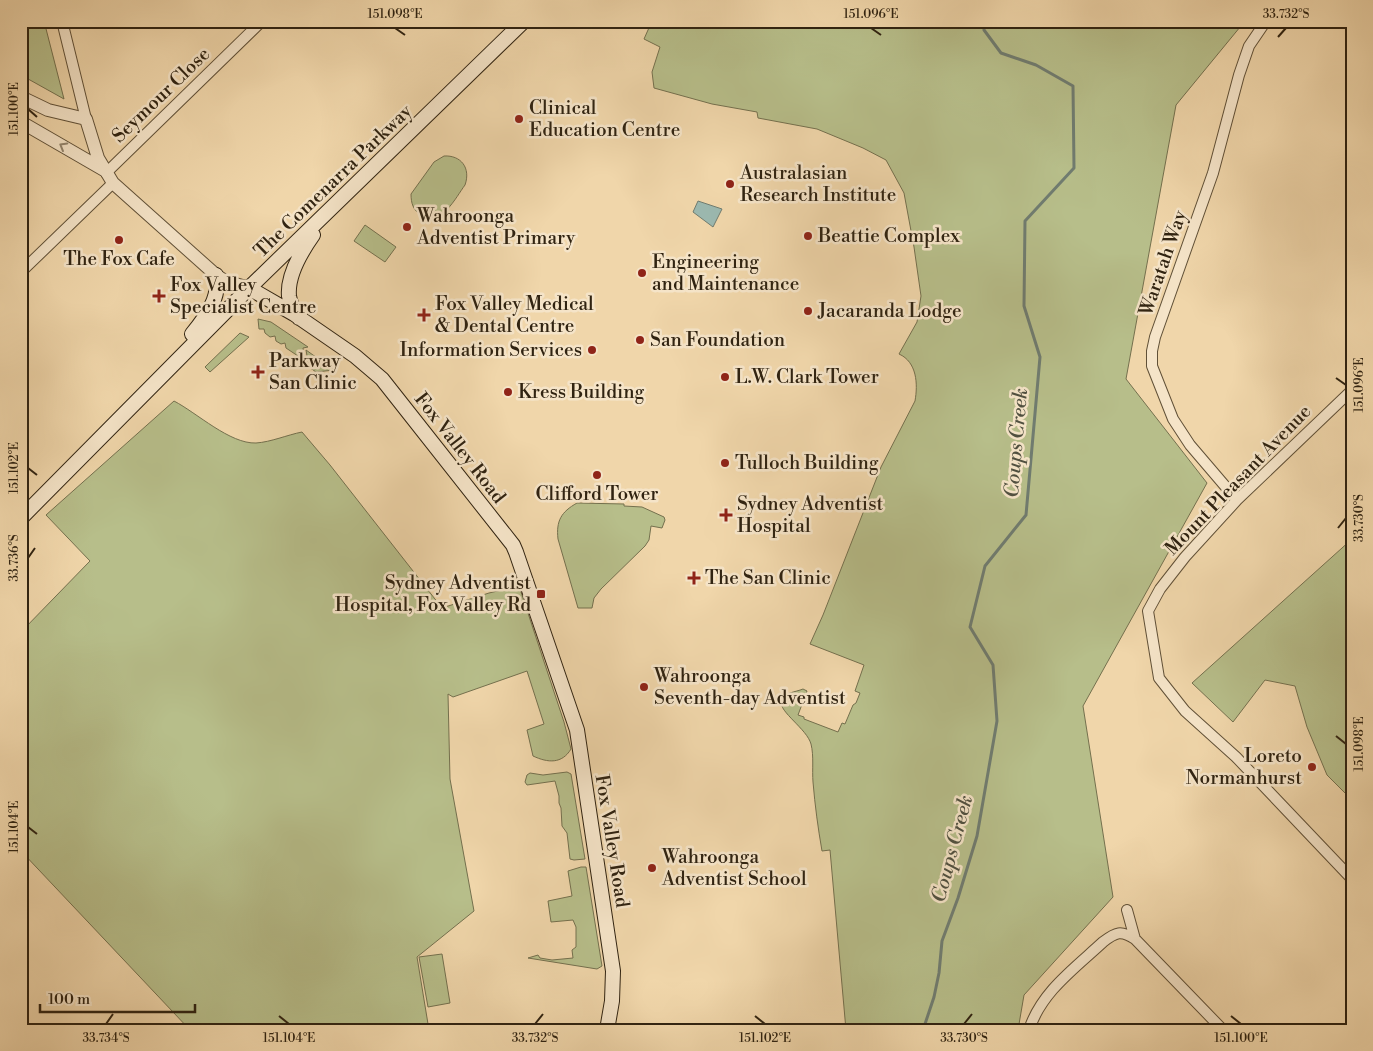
<svg xmlns="http://www.w3.org/2000/svg" width="1373" height="1051" font-family="'Libre Bodoni',serif">
<style>
.green{fill:#b7be8a;stroke:#74704e}
.water{fill:#9bb8af;stroke:#707c70}
.lines{fill:none;stroke-linecap:round;stroke-linejoin:round}
.stream{stroke:#707c70;stroke-width:3}
.minor-casing{stroke:#605037;stroke-width:12}
.tertiary-casing{stroke:#605037;stroke-width:14}
.secondary-casing{stroke:#302311;stroke-width:16}
.minor{stroke:#f5e4c8;stroke-width:10}
.tertiary{stroke:#f5e4c8;stroke-width:12}
.secondary{stroke:#f5e4c8;stroke-width:14}
.oneway{stroke:#92846c}
.ticks{fill:none;stroke:#302311;stroke-width:2}
.poi-dot{fill:#8f2418;stroke:#f5e4c8;stroke-width:2}
.labels{text-anchor:middle;dominant-baseline:central;stroke-width:5;stroke-linejoin:round;paint-order:stroke}
.street-label{font-size:19px;fill:#302311;stroke:#f5e4c8}
.poi-label{font-size:19px;fill:#302311;stroke:#f5e4c8;text-anchor:start}
.water-label{font-size:20px;font-style:italic;fill:#505040;stroke:#f5e4c8}
.neatline{fill:none;stroke:#302311;stroke-width:2}
.ticks-label{font-size:12px;text-anchor:middle;fill:#302311}
</style>
<rect width="100%" height="100%" fill="#f0d6aa"/>
<filter id="stains"><feTurbulence type="fractalNoise" baseFrequency=".004" numOctaves="4"/><feColorMatrix values="0 0 0 0 .2 0 0 0 0 .09 0 0 0 0 .02 0 0 0 .5 -.17"/></filter>
<radialGradient id="worn" r=".72"><stop offset=".6" stop-color="#630" stop-opacity="0"/><stop offset="1" stop-color="#630" stop-opacity=".3"/></radialGradient>
<path class="green" d="M21,21H44L64,99L21,75Z
M652,21H1245L1176,105L1126,379L1207,483L1083,706L1113,897L1024,995L1018,1030H846L830,850L822,851C818,828 815,806 813,782C812,770 814,756 811,744C807,729 779,712 781,701C782,693 796,692 803,689L807,691L798,715L804,717V719L838,732L842,723L845,724L853,705L856,703L860,693L855,691L864,665L810,644L823,615L881,467L915,401C918,384 917,362 899,354L917,322L921,296L914,247L904,193L886,160L863,148L817,129L758,118L757,112L712,104L654,88L652,72L660,47L644,39Z
M444,156C461,155 471,168 465,185C456,197 441,228 421,215C413,210 411,203 411,194L434,162Z
M365,225L396,247L385,262L354,241Z
M258,319L271,322L308,347L303,348L304,360L286,348L285,343L281,344L276,341L275,336L270,337L265,333L264,329H259Z
M240,333L249,337L210,372L205,367Z
M306,350L334,370L316,372L309,367Z
M174,401C197,413 230,444 256,443C271,442 287,435 302,432L330,465L442,608L489,593L519,586L564,722L571,749C562,764 548,763 533,756L527,730L544,724L527,671L453,697L448,694L450,779L474,911L417,957L429,1030H190L21,851V632L90,561L46,515Z
M577,503L624,504V506L642,507L664,517L665,520L662,528L651,526L649,540L645,546L601,589L594,598L592,608H578L558,539C556,521 561,512 577,503Z
M1352,539V800L1327,775L1307,727L1295,686L1265,680L1233,722L1192,683Z
M567,772L571,774L585,859L574,860L570,859L567,833L562,826L561,808L559,803V796L555,781L527,785L525,782L527,775L530,773L543,775Z
M581,867H586L602,966L597,969L528,958L538,955L540,958L552,960L573,958L572,950L576,947V927L573,920L551,922L548,901L572,896L568,871Z
M442,954L450,1003L428,1007L419,957Z"/>
<path class="water" d="M698,201L722,209L713,227L693,212Z"/>
<g class="lines">
<path class="stream" d="M923,1030L934,997L939,973L942,941L958,898L977,836L997,721L993,665L970,627L985,566L1026,515L1040,357L1024,306L1025,221L1074,168L1073,86L1036,65L1001,53L984,30V21"/>
<defs>
<path id="minor" d="M62,21L86,119
M106,173L262,21
M21,272L113,183
M1352,390L1237,500L1185,557L1160,589L1148,611L1159,678L1185,711L1236,757L1352,879
M1237,500L1190,445L1173,419L1152,366V351L1155,337L1213,173L1239,75L1249,46L1266,21
M1127,910L1135,939L1223,1030
M1029,1030C1041,992 1075,968 1103,942C1116,932 1121,930 1135,939"/>
<path id="tertiary" d="M21,97L48,110L86,119L98,158L113,183L216,275L225,281L249,288
M21,122L104,170"/>
<path id="secondary" d="M249,288L294,314L355,356L382,379L513,545L516,552L577,730L613,971L612,1001L607,1030
M299,318C295,311 290,304 289,296C287,275 301,252 313,235
M192,334C206,317 221,297 216,275
M21,518L249,288L524,21"/>
</defs>
<use href="#minor" class="minor-casing"/>
<use href="#tertiary" class="tertiary-casing"/>
<use href="#secondary" class="secondary-casing"/>
<use href="#minor" class="minor"/>
<use href="#tertiary" class="tertiary"/>
<use href="#secondary" class="secondary"/>
</g>
<defs><path id="oneway-chevron" d="M-2-3.5L2.5 0L-2 3.5" fill="none" stroke-width="1.6" stroke-linecap="round" stroke-linejoin="round" transform="scale(1.25)"/></defs>
<use class="oneway" href="#oneway-chevron" transform="translate(63 146) rotate(-150)"/>
<path class="ticks" d="M395,28L405,35M871,28L881,35M1278,37L1286,28M28,109L37,117M1336,378L1346,385M28,468L37,475M1338,528L1346,518M28,558L35,548M1336,736L1346,744M28,827L37,834M279,1016L289,1024M755,1016L765,1024M1231,1016L1241,1024M106,1024L113,1014M535,1024L543,1014M964,1024L972,1014"/>
<g class="poi-dot">
<circle cx="519" cy="119" r="5"/>
<circle cx="730" cy="184" r="5"/>
<circle cx="407" cy="227" r="5"/>
<circle cx="808" cy="236" r="5"/>
<circle cx="119" cy="240" r="5"/>
<circle cx="642" cy="273" r="5"/>
<path d="M156.5 288.5h5v5h5v5h-5v5h-5v-5h-5v-5h5z"/>
<circle cx="808" cy="311" r="5"/>
<path d="M421.5 307.5h5v5h5v5h-5v5h-5v-5h-5v-5h5z"/>
<circle cx="640" cy="340" r="5"/>
<circle cx="592" cy="350" r="5"/>
<path d="M255.5 364.5h5v5h5v5h-5v5h-5v-5h-5v-5h5z"/>
<circle cx="725" cy="377" r="5"/>
<circle cx="508" cy="392" r="5"/>
<circle cx="725" cy="463" r="5"/>
<circle cx="597" cy="475" r="5"/>
<path d="M723.5 507.5h5v5h5v5h-5v5h-5v-5h-5v-5h5z"/>
<path d="M691.5 570.5h5v5h5v5h-5v5h-5v-5h-5v-5h5z"/>
<rect x="536" y="589" width="10" height="10" rx="2.5"/>
<circle cx="644" cy="687" r="5"/>
<circle cx="1312" cy="767" r="5"/>
<circle cx="652" cy="868" r="5"/>
</g>
<g class="labels">
<g class="street-label">
<text transform="translate(161 95) rotate(-44)">Seymour Close</text>
<text transform="translate(333 181) rotate(-44)">The Comenarra Parkway</text>
<text transform="translate(1163 263) rotate(-71)">Waratah Way</text>
<text transform="translate(460 448) rotate(52)">Fox Valley Road</text>
<text transform="translate(1238 480) rotate(-46)">Mount Pleasant Avenue</text>
<text transform="translate(612 841) rotate(81)">Fox Valley Road</text>
</g>
<g class="poi-label">
<text x="529" y="108">Clinical<tspan x="529" dy="22">Education Centre</tspan></text>
<text x="740" y="173">Australasian<tspan x="740" dy="22">Research Institute</tspan></text>
<text x="417" y="216">Wahroonga<tspan x="417" dy="22">Adventist Primary</tspan></text>
<text x="818" y="236">Beattie Complex</text>
<text x="119" y="259" text-anchor="middle">The Fox Cafe</text>
<text x="652" y="262">Engineering<tspan x="652" dy="22">and Maintenance</tspan></text>
<text x="170" y="285">Fox Valley<tspan x="170" dy="22">Specialist Centre</tspan></text>
<text x="435" y="304">Fox Valley Medical<tspan x="435" dy="22">&amp; Dental Centre</tspan></text>
<text x="818" y="311">Jacaranda Lodge</text>
<text x="650" y="340">San Foundation</text>
<text x="582" y="350" text-anchor="end">Information Services</text>
<text x="269" y="361">Parkway<tspan x="269" dy="22">San Clinic</tspan></text>
<text x="735" y="377">L.W. Clark Tower</text>
<text x="518" y="392">Kress Building</text>
<text x="735" y="463">Tulloch Building</text>
<text x="597" y="494" text-anchor="middle">Clifford Tower</text>
<text x="737" y="504">Sydney Adventist<tspan x="737" dy="22">Hospital</tspan></text>
<text x="705" y="578">The San Clinic</text>
<text x="531" y="583" text-anchor="end">Sydney Adventist<tspan x="531" dy="22">Hospital, Fox Valley Rd</tspan></text>
<text x="654" y="676">Wahroonga<tspan x="654" dy="22">Seventh-day Adventist</tspan></text>
<text x="1302" y="756" text-anchor="end">Loreto<tspan x="1302" dy="22">Normanhurst</tspan></text>
<text x="662" y="857">Wahroonga<tspan x="662" dy="22">Adventist School</tspan></text>
</g>
<g class="water-label">
<text transform="translate(1017 443) rotate(-85)">Coups Creek</text>
<text transform="translate(953 849) rotate(-75)">Coups Creek</text>
</g>
</g>
<rect width="1373" height="1051" fill="none" stroke="#f0d6aa" stroke-width="55"/>
<path d="M40 1004v8h155v-8" fill="none" stroke="#302311" stroke-width="2.5"/>
<text x="48" y="1004" font-size="15" fill="#302311" stroke="#f5e4c8" stroke-width="4" paint-order="stroke">100 m</text>
<rect x="28" y="28" width="1318" height="996" class="neatline"/>
<g class="ticks-label">
<text x="395" y="18">151.098°E</text>
<text x="871" y="18">151.096°E</text>
<text x="1286" y="18">33.732°S</text>
<text transform="translate(14 109) rotate(-90)" y="4">151.100°E</text>
<text transform="translate(1359 385) rotate(-90)" y="4">151.096°E</text>
<text transform="translate(14 468) rotate(-90)" y="4">151.102°E</text>
<text transform="translate(1359 518) rotate(-90)" y="4">33.730°S</text>
<text transform="translate(14 558) rotate(-90)" y="4">33.736°S</text>
<text transform="translate(1359 744) rotate(-90)" y="4">151.098°E</text>
<text transform="translate(14 827) rotate(-90)" y="4">151.104°E</text>
<text x="106" y="1042">33.734°S</text>
<text x="289" y="1042">151.104°E</text>
<text x="535" y="1042">33.732°S</text>
<text x="765" y="1042">151.102°E</text>
<text x="964" y="1042">33.730°S</text>
<text x="1241" y="1042">151.100°E</text>
</g>
<rect width="100%" height="100%" filter="url(#stains)"/>
<rect width="100%" height="100%" fill="url(#worn)"/>
</svg>
